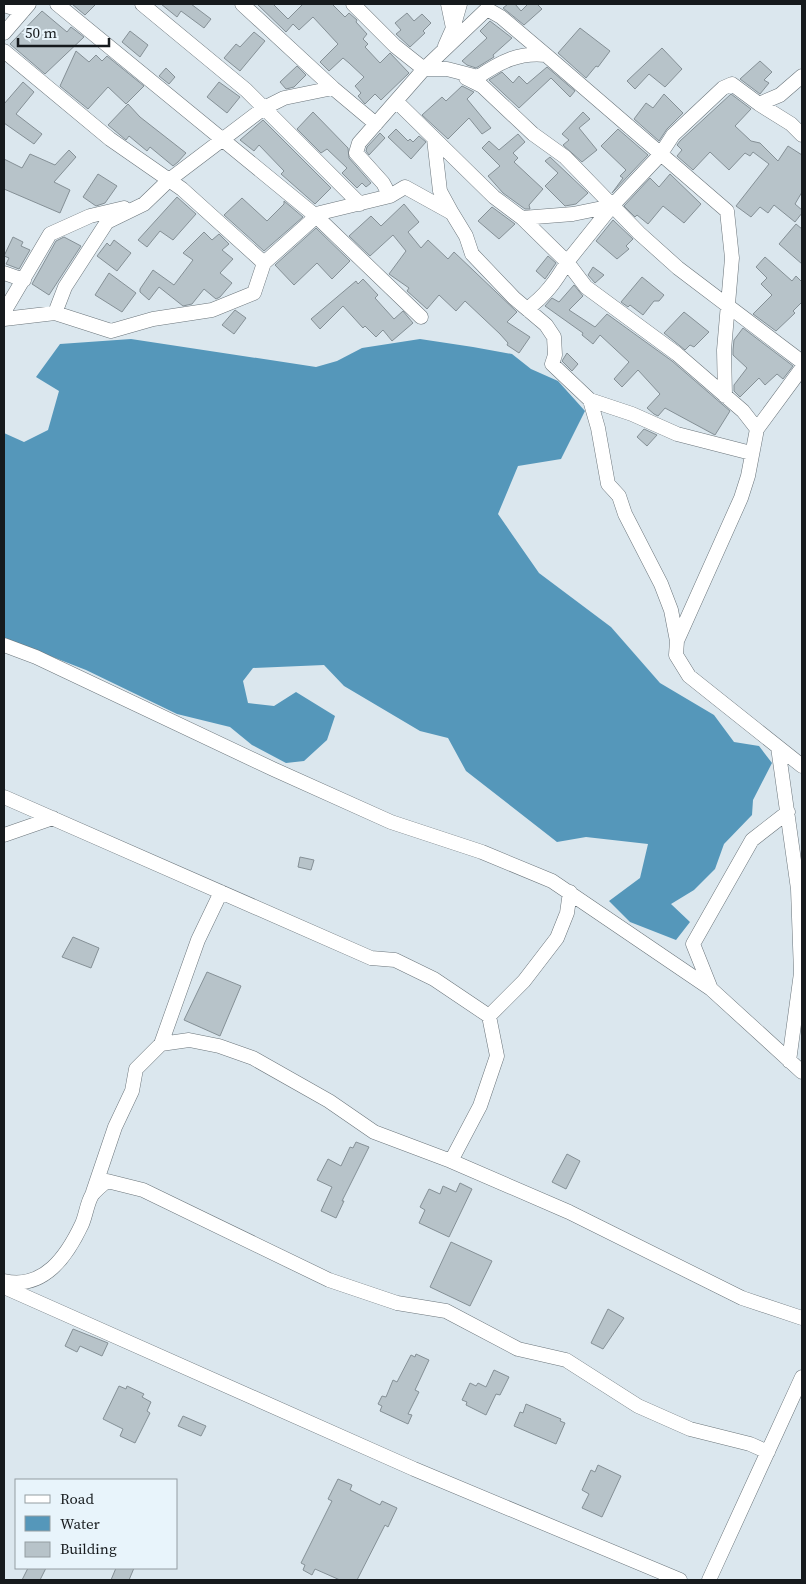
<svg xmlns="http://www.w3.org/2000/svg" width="806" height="1584" font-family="'Source Serif 4',serif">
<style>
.water{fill:#5597ba}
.building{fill:#b7c3c9;stroke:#859096}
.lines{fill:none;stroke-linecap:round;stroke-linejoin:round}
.street-casing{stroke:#6b757b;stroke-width:15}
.street{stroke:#fff;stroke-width:14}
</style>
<rect width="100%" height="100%" fill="#dbe7ee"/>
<path class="water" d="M131,339L316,367L337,361L362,348L420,339L473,347L512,354L531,369L558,381L585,411L561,459L518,466L498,514L539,573L611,627L660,683L714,715L734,742L759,746L772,763L753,800L752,815L724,844L715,869L694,890L671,904L690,922L676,940L630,922L609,901L640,878L648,844L586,837L557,842L466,771L448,738L420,731L344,686L324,665L253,668L243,681L248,703L274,706L296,692L335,716L327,740L304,761L286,763L252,745L230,727L177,714L86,670L4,638V433L24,442L48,430L59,391L36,377L60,344Z"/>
<path class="building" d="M72,4H96L85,15Z
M161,4H191L211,19L204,28L181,11L177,17Z
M257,4H273L288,19L303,4H332L345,17L349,13L357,20L356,22L367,34L363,39L368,44L365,47L380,63L390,53L409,73L381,100L375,94L365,104L358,96L361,93L355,86L364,77L349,63L343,58L329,71L320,62L338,44L313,17L299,30L293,24L286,32Z
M508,4H515L521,11L528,4H537L542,9L524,25L503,8Z
M42,11L67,32L71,27L84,37L45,74L10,44Z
M407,13L414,21L422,14L431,23L423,31L425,33L410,47L396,34L401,30L395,23Z
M490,21L512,38L493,55L494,57L476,68L467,65L462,61L487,38L480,31Z
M580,28L610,51L598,67L596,66L586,78L558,53Z
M130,31L148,45L140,57L122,42Z
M254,32L265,41L240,71L224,58L236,44L240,47Z
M662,48L682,69L665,87L649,74L635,89L627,81Z
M76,51L89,62L96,55L102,61L107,56L144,86L126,104L108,87L88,109L60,86Z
M760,61L772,72L764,80L769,83L760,94L740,79Z
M297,66L306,75L294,87L286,89L280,82Z
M547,67L575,91L570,97L551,78L519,108L489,80L502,72L513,83L519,76L527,84Z
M166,68L175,77L169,84L159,76Z
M23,82L34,92L16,114L42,134L34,144L4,123V104Z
M219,82L240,97L227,113L207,97Z
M462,86L474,92L467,99L491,128L482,134L469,118L448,139L422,115L442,97L446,101Z
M664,94L683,113L667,129L659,141L634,119L646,103L653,108Z
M731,94L751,109L735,126L751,141L760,143L778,161L788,146L802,155V192L795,204L802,210V213L795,222L774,205L768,213L760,207L751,217L736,206L769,164L753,152L750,156L745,153L729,170L710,152L693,170L677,156L682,150L677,145L680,141Z
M128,104L140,117L186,153L178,162L173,166L150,147L147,151L129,136L126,140L108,125Z
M313,112L348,148L349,158L371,183L366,187L362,183L357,188L342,173L347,168L327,149L321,153L297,129Z
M583,112L590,119L579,128L597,150L582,162L563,145L569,140L562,134Z
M263,120L331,188L315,204L281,174L284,171L259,145L254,151L240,140Z
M396,129L408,141L410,139L413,142L419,136L426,142L411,159L388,137Z
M618,129L648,155L612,193L623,178L620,176L626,170L601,146Z
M380,133L385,138L369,155L366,151L367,147Z
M518,134L525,142L513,153L518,158L514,162L543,189L529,205L530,209H525L503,193L488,176L500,166L482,148L489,141L499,150Z
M69,150L76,157L54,182L70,190L60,213L4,189V159L22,168L30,154L55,165Z
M550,157L588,193L576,204L565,206L545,186L558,173L545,161Z
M98,174L117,186L105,203L96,206L83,197Z
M670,174L701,204L684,223L663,206L648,224L637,215L635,217L624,206L650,178L659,187Z
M177,197L196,214L173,240L160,231L147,247L138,240Z
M242,198L267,221L284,204V201L303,217L264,251L224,215Z
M404,204L419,222L408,232L421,248L428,240L448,259L454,252L517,312L507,322L530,337L519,353L507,345L508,343L500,334L465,301L456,311L439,295L427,309L416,299L407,291L409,288L389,274L406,251L393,235L370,256L349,236L371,216L381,226Z
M492,207L515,224L499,239L478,221Z
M613,220L633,239L626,246L629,249L617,259L596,241Z
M796,224L802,229V264L779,244Z
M316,228L350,261L332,279L317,263L294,285L275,265Z
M204,232L212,240L219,234L229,244L222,250L233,259L220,273L232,283L220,297L216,299L204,289L192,304L183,306L159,287L149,300L140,292V289L153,270L174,285L193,260L183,253Z
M13,237L23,242L21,246L30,250L19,269L6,264L9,258L4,256Z
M64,237L81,246L49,295L32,284L56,241Z
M114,240L131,253L117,271L97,256L107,243L110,246Z
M548,256L556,263L545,279L536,271Z
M765,257L792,281L796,276L802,282V302L793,311L795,313L776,331L753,314L772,295L761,284L767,278L756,267Z
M593,267L604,275L595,283L588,275Z
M109,273L136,293L122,312L95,295Z
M642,277L664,295L659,301H654L643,315L630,305L628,307L621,302Z
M363,279L378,295L375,298L394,319L403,311L413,323L392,341L383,330L376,337L365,326L363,328L343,306L320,329L311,319L356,281L358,284Z
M574,285L583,296L569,310L595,327L607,314L672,361L730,411L715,435L665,408L658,416L654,414L647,408L660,394L638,370L622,387L614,379L629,362L600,335L593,344L582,335L583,333L545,306L552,298L559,302Z
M235,310L246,318L234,334L222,325Z
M684,312L709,332L694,347L690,345L685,350L664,333Z
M743,328L793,366L783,379L777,374L765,385L759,378L740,397L734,391V385L747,368L733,355V350L734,340Z
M567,353L578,364L572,371L562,361Z
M644,429L657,435L647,446L637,437Z
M300,857L314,860L311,870L298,867Z
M73,937L99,948L91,968L62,957Z
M207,972L241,986L220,1036L184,1020Z
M356,1142L369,1147L342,1201H344L336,1218L321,1211L332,1187L317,1180L328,1159L341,1166L350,1147L353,1148Z
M567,1154L580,1161L566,1189L552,1182Z
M460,1183L472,1189L449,1237L419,1223L425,1210L420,1207L429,1189L440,1194L443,1186L456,1192Z
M451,1242L492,1261L470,1306L430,1287Z
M608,1309L624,1318L603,1349L591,1343Z
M73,1329L108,1343L102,1356L80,1346L77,1352L65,1346Z
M416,1354L429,1360L415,1390L419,1392L408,1414L412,1415L408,1424L380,1411L382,1406L378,1404L382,1396L386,1397L393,1380L397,1382L411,1355L415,1357Z
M494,1370L509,1377L500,1395L496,1394L486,1415L466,1405L467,1402L462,1400L470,1383L476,1386L478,1383L486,1387Z
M119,1386L126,1389L127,1386L144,1394L142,1397L151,1402L147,1411L150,1413L135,1443L120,1436L123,1429L103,1419Z
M526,1404L561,1419L560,1421L565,1423L556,1444L514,1426L520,1412L523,1413Z
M183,1416L206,1426L201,1436L178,1426Z
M598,1465L621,1476L602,1517L582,1508L589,1494L582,1490L591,1470L595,1472Z
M338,1479L352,1485L350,1490L380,1505L382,1501L397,1508L388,1527L385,1525L357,1580H340L315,1569L312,1575L303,1570L305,1565L301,1563L332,1501L328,1499Z
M28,1568H46L40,1580H22Z
M116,1568H134L129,1580H111Z"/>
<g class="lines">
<defs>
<path id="street" d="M57,4L317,217L421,317
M142,4L246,90L360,204
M242,4L333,88L376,124
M353,4L395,46L424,69H447L478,77C500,62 519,52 546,55L727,211L732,258L724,350L725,396
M4,5L23,11
M454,25L460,4
M4,33L29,4
M445,46L453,28L448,4
M4,51L110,139L182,189L264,263
M466,78L482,86L533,134L565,157L639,233L678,268L802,362
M396,101L494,197L522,218L567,262L612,206L660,155L673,135L723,88L732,84L759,104L780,95L802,76
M759,104L791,124L802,135
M434,139L440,191L452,213
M390,196L405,187L452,213L466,236L472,254L514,298L546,325L554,337L555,355L552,364L590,400L598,428L608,484L619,496L625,514L661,584L671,610L677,641
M522,218L573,214L612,206
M4,273L24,280
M527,309C545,296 556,281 567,262L586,287L677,354L743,411L757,429L748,476L741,498L677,641L676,655L689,676L802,766
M4,312L50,234L90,216L124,208
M55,313L65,287L107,222L144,204L169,180L264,108L284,98L333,88
M4,319L55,313L111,331L153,319L212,310L254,293L264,263L320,213L390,196L383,183L356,153L359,143L424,69L487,9L501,17L546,55
M590,400L632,414L677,434L751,453
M757,429L802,368
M4,645L36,657L273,769L391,822L482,852L552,881L711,989L802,1072
M778,747L798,889L801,973L789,1061
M4,797L371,958L395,960L434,979L489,1016L497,1056L480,1106L451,1161
M4,835L53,818
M711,989L693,944L752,840L788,812
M489,1016L524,981L557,938L567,913L570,892
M161,1044L198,940L221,892
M93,1192L115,1127L132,1091L136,1069L161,1044L189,1040L219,1046L253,1058L329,1101L374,1132L451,1161L569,1212L742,1298L802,1318
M4,1281C44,1290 67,1256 82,1224C86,1215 87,1203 92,1195C96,1190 102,1185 107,1181L143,1190L329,1280L397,1303L446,1311L518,1349L566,1360L638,1406L690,1429L750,1444L768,1452
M4,1287L414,1469L680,1580
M709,1580L802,1377"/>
</defs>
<use href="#street" class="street-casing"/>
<use href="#street" class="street"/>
</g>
<rect width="806" height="1584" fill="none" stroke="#161a1d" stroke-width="10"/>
<rect x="15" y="1479" width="162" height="90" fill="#e8f4fb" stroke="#949da2"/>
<rect x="25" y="1495" width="25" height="8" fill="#ffffff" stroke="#949da2"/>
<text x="60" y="1504" font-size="15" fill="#161a1d">Road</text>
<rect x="25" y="1516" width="25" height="15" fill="#5597ba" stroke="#949da2"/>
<text x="60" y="1529" font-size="15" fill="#161a1d">Water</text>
<rect x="25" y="1542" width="25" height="15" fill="#b7c3c9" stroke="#949da2"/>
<text x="60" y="1554" font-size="15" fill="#161a1d">Building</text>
<path d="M18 38v8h91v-8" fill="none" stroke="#161a1d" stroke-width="2.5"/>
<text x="25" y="38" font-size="15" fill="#161a1d" stroke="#e8f4fb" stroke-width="4" paint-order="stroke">50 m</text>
</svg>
